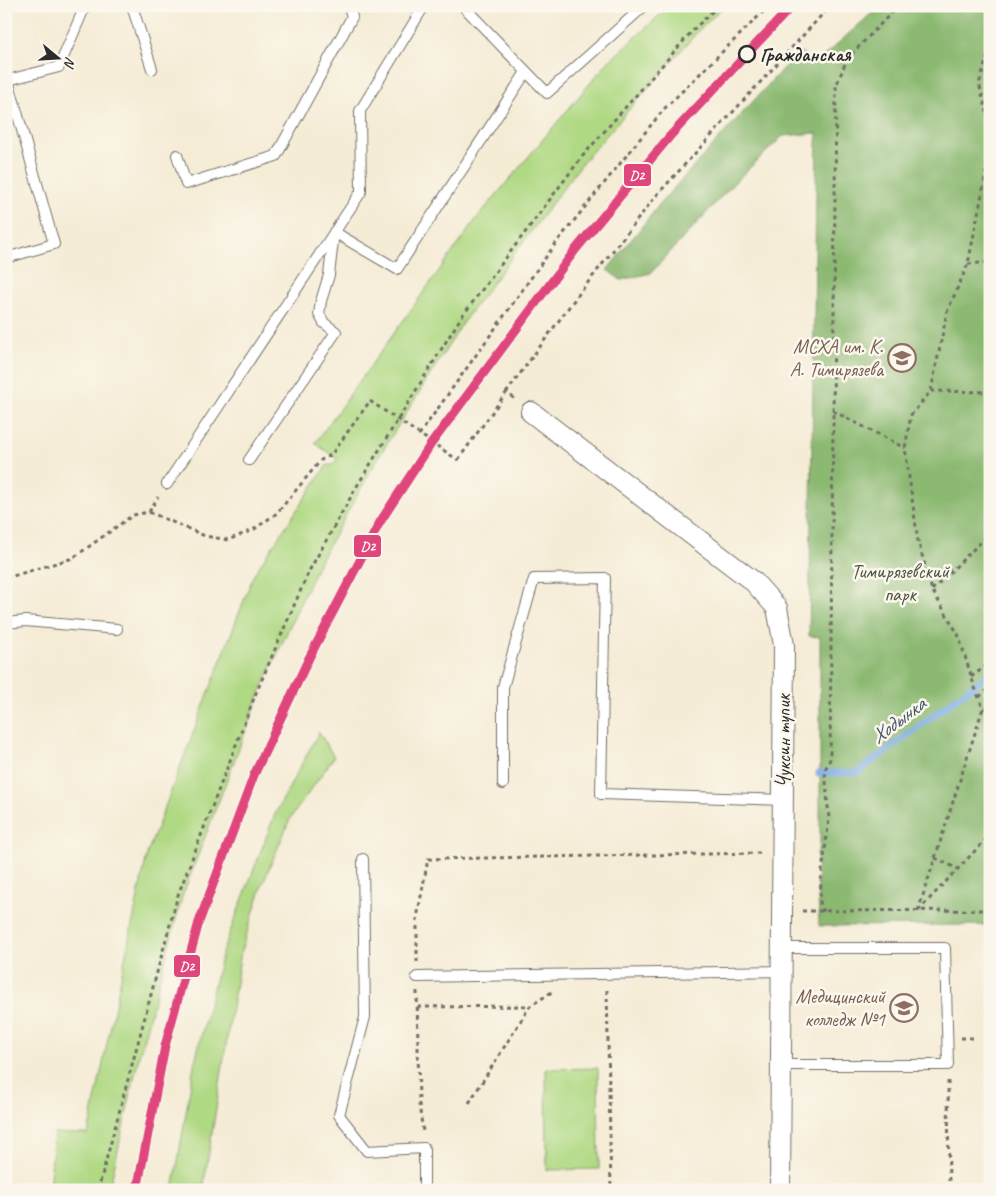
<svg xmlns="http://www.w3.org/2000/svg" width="996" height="1196" font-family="Caveat,sans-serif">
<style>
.green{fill:#b0d984;stroke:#6e8258}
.forest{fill:#8cb972;stroke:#5c724e}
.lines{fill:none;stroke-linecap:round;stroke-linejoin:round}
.stream{stroke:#76a8e2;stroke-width:7}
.service-casing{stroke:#726f67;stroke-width:12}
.minor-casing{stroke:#726f67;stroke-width:22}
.path{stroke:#726f67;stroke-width:3;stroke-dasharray:4 4;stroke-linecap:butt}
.service{stroke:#fff;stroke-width:10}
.minor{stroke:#fff;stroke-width:20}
.path-bridge{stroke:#726f67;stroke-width:3;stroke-dasharray:4 4;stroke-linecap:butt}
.rail-1-casing{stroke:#fbf7ec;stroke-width:12}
.rail-1{stroke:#df477c;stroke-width:9}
.stop-dot{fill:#fbf7ec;stroke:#2b2b2b;stroke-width:2.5}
.labels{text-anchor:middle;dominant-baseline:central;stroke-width:5;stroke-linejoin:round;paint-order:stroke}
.stop-label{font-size:20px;font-weight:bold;fill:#2b2b2b;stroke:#fbf7ec;text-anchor:start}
.education-label{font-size:20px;fill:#785e54;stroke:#fbf7ec;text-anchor:end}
.park-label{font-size:20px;fill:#4c5641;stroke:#fbf7ec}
.street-label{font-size:20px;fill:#2b2b2b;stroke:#fbf7ec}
.water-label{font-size:21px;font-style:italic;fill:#45576b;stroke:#fbf7ec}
.line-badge{stroke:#fbf7ec;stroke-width:2}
.badge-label{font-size:14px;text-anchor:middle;font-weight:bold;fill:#fff}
</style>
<rect width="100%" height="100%" fill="#fbf7ec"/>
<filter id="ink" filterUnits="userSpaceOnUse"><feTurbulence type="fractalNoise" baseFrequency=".02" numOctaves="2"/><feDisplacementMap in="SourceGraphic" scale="10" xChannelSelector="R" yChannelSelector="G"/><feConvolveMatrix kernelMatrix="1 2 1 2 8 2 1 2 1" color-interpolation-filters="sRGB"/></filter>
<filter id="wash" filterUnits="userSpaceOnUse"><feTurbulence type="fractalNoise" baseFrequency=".0096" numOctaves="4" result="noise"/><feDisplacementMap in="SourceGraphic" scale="20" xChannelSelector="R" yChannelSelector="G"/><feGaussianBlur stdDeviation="1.12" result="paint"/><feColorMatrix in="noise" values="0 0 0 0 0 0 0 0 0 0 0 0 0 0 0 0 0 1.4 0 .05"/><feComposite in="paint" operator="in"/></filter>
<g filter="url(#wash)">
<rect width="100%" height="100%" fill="#f5ecd6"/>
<path class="green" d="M670,6H724L699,30L583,162L464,321L381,453L317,566L262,688L182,897L139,1056L109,1190H49L54,1133L88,1134L147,854L254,574L327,465H333L337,459L315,443L477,218L607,63Z
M319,732L334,757L290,819L263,883L241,951L203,1190H173L194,1065L222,953L275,814Z
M598,1068L599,1169L547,1170L546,1069Z"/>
<path class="forest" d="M880,6H990V925L819,926L817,854L820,845V637L809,636L817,133L783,136L734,183L651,273L621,280L607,270L663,200L798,52L818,61Z"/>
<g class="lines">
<path class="stream" d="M819,773H857L990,673"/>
</g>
</g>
<g filter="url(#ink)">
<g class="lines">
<defs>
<path id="service" d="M132,6L152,69
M463,6L547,93L644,6
M6,80H8L54,244L6,258
M8,80L59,67L85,6
M177,155L186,184L276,156L352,17L349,6
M249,460L336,332L324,323L319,314L321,301L329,275L334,232L397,269L526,72
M167,484L361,192L360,111L424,6
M6,623L25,621L117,629
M503,784V687L534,579L605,578L601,794L783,800
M363,859L365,1017L339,1115L367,1151L424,1148V1190
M417,977L782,971
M781,1065H948L945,948H782"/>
<path id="minor" d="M531,412L754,582L777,608L784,645L780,1190"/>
</defs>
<use href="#service" class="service-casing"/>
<use href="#minor" class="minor-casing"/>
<path class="path" d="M990,48L979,84L990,123
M968,264L990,262
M931,391L990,392
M506,393L571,304L656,196L830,6
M833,411L905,448
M419,435L556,243L664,109L769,6
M458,460L506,393L515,399
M149,512L158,497
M6,578L73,558L133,515L149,512L205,536L228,540L253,530L277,513L321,460L331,455L370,401
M932,590L990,533
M971,677L990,663
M979,697L990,688
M983,708L990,711
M935,858L958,869
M802,911L990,910
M918,911L983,708L974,685L958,634L932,590L918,541L905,448L911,415L931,391L947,312L968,264L985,179L990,136
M918,911L990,835
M823,912L820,904L821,879L829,819L825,770L830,759L836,86L847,59L898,6
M417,962V918L428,859L762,853
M607,990L611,1190
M417,991L419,1104L423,1132
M418,1007L529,1006
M961,1038H976
M948,1081L949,1190
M469,1103L530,1006L552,992
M98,1190L178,895L256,693L309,571L357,486L460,319L581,158L695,28L718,6"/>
<use href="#service" class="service"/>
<use href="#minor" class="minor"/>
<path class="path-bridge" d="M370,401L458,460"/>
<defs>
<path id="rail-1" d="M137,1190L165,1046L199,922L254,775L309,658L380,522L431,444L576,249L670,136L792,6"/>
</defs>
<use href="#rail-1" class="rail-1-casing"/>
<use href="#rail-1" class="rail-1"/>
</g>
</g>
<defs>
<symbol id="university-ring" viewBox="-11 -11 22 22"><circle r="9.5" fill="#fbf7ec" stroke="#8d6e63" stroke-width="1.5"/><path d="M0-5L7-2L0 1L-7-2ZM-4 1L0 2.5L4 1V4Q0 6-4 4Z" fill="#8d6e63"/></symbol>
</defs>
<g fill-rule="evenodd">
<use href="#university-ring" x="886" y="342" width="32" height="32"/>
<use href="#university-ring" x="888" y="992" width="32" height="32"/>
</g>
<circle class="stop-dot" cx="747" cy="54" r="8"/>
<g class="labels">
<g class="stop-label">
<text x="760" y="54">Гражданская</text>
</g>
<g class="education-label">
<text x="883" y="346">МСХА им. К.<tspan x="883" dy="23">А. Тимирязева</tspan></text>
<text x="885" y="996">Медицинский<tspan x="885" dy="23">колледж №1</tspan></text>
</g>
<g class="park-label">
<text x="900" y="571">Тимирязевский<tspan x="900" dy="23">парк</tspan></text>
</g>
<g class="street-label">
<text transform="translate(783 741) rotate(-90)">Чуксин тупик</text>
</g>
<g class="water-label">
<text transform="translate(898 720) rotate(-37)">Ходынка</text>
</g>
</g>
<g class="line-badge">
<rect x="623" y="163" width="29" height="24" rx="5" fill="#df477c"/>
<rect x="353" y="534" width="29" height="24" rx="5" fill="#df477c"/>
<rect x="173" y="954" width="28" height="24" rx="5" fill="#df477c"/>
</g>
<g class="badge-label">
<text x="637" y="180">D2</text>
<text x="368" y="551">D2</text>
<text x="187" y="971">D2</text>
</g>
<rect width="996" height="1196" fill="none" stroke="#fbf7ec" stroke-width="25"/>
<g transform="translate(58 58) rotate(108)" stroke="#fbf7ec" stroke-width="4" paint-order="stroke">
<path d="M0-4L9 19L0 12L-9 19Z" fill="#2b2b2b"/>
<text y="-8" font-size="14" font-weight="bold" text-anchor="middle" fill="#2b2b2b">N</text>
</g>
</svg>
